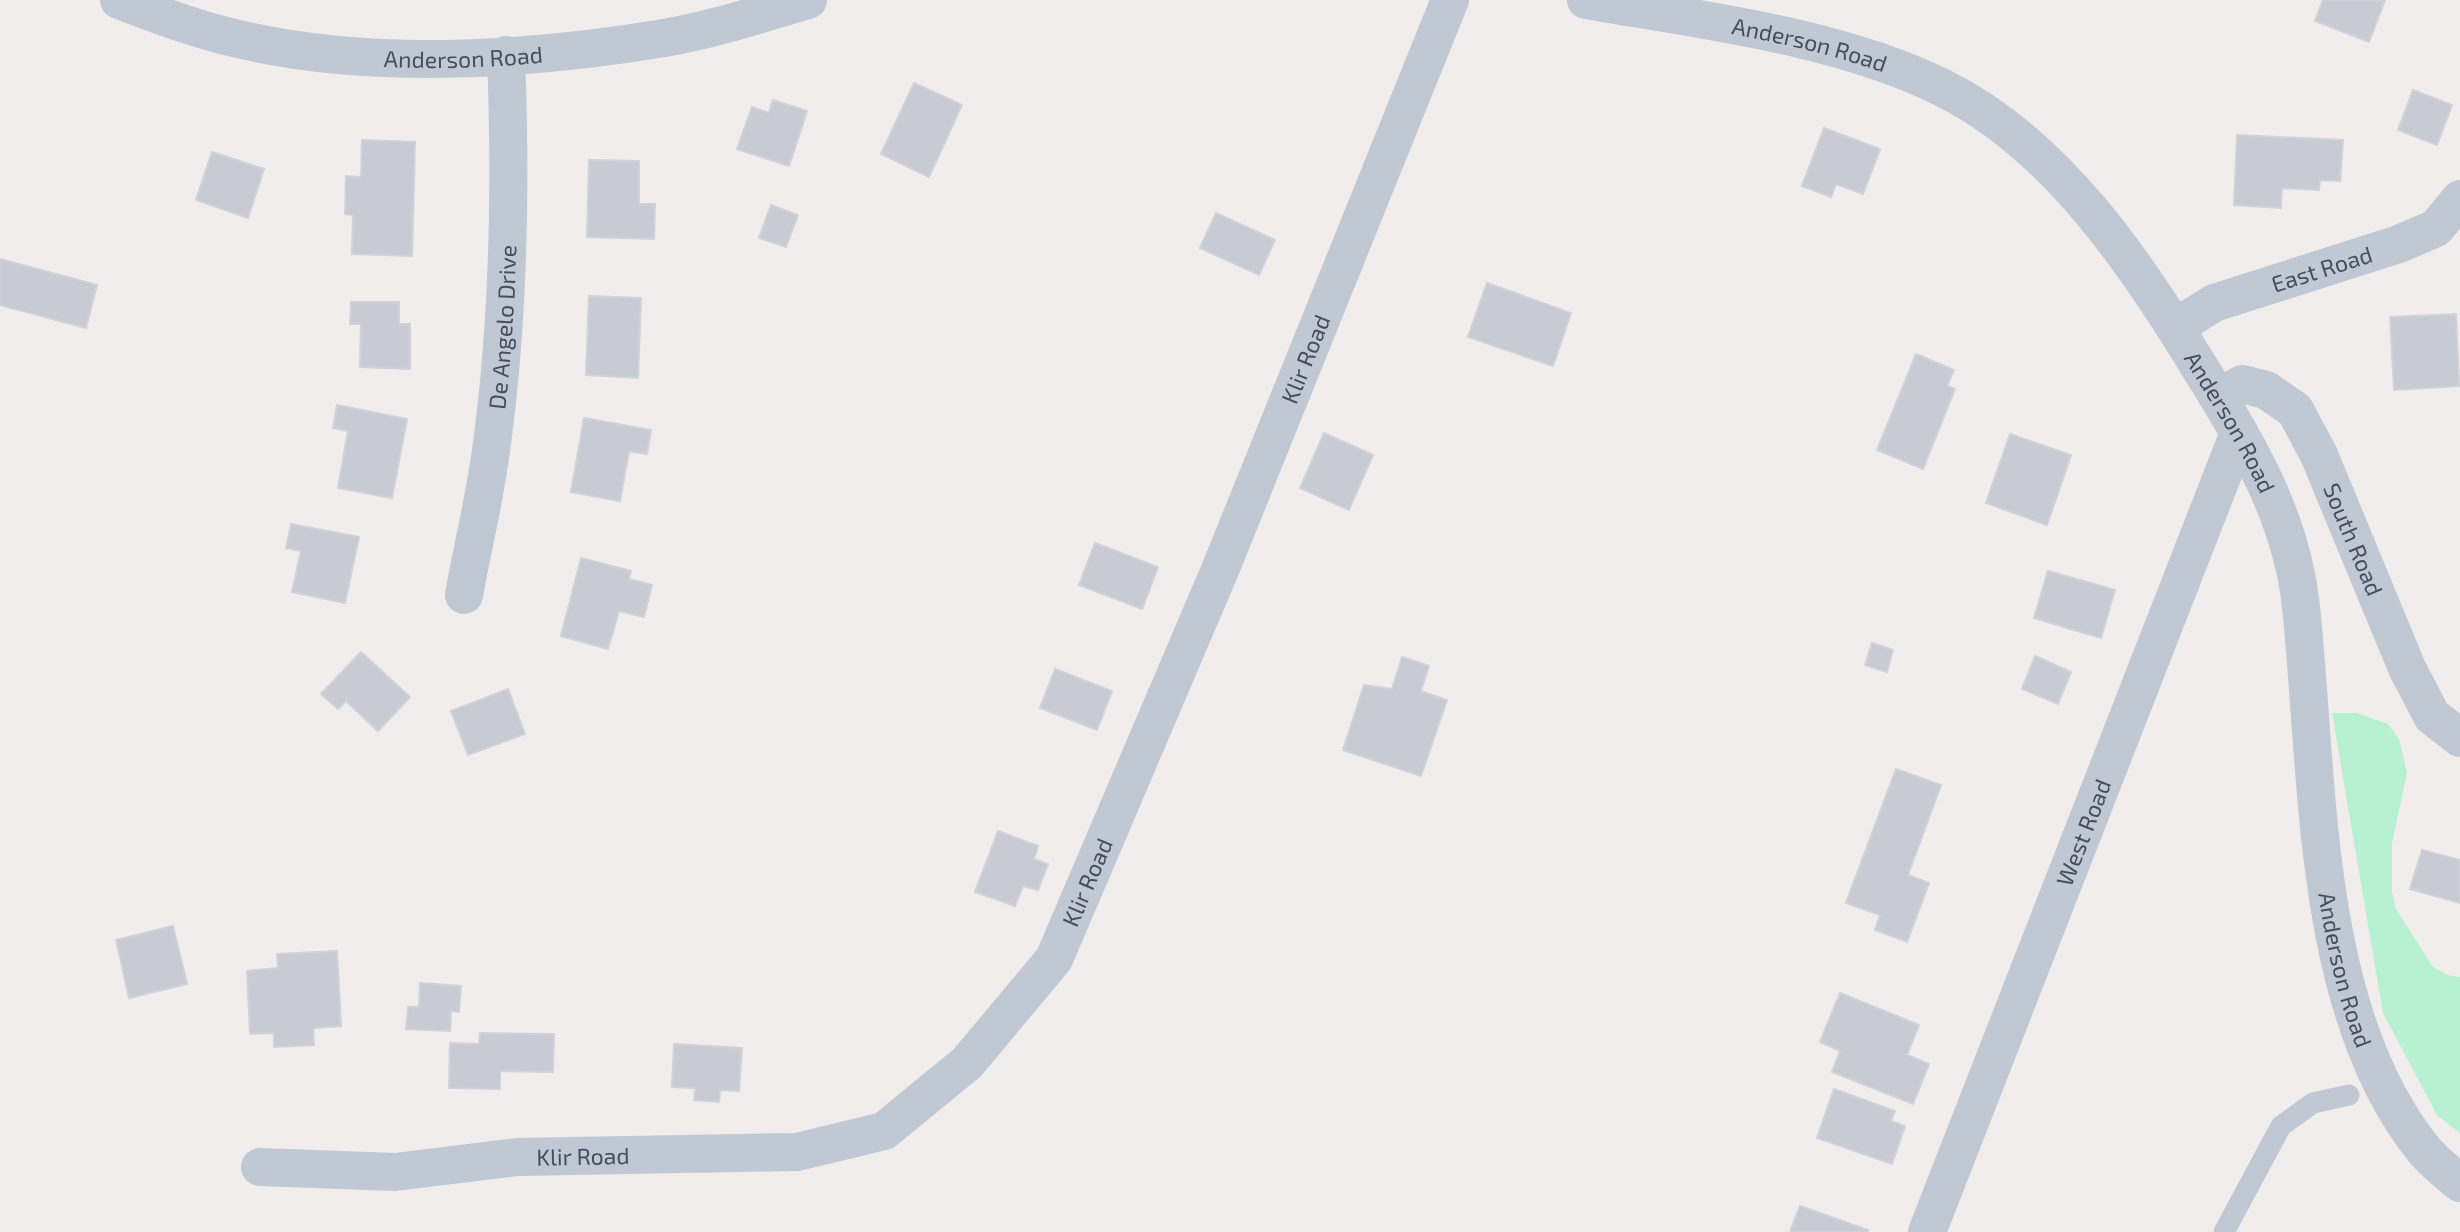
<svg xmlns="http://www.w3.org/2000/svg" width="2460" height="1232" font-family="'Exo 2',sans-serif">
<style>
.green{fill:#b7f1d1}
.building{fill:#c8cbd3;stroke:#d0d2d9;stroke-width:2}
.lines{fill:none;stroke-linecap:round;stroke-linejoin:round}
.service{stroke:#bfc8d3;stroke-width:21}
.minor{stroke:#bfc8d3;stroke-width:38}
.tertiary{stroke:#bfc8d3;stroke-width:38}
.labels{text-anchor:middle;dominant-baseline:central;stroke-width:6;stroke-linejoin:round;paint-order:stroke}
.street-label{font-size:23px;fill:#444f5b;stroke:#fff}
</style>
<rect width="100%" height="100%" fill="#f0edec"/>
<path class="green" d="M2332,713H2357L2388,724L2399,739L2407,773L2392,843V892L2396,909L2433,967L2447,975L2460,977V1133L2437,1115L2383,1013Z"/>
<path class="building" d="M2323,0H2385L2369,42L2315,21Z
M914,83L962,105L929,177L881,154Z
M2413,90L2452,105L2437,145L2398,130Z
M773,100L807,111L789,166L737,149L752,107L769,113Z
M1824,128L1880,149L1863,194L1836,184L1831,197L1802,186Z
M2237,135L2343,140L2340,181L2320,180L2319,190L2282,188L2281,208L2234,205Z
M362,140L415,142L412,256L352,254L353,215L345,214L346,176L361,177Z
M212,152L264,169L248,218L196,200Z
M589,160L639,161V204H655L654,239L587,237Z
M771,205L798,215L786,247L759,238Z
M1216,213L1275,240L1259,275L1200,248Z
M0,259L97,285L86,328L0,305Z
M1487,283L1571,313L1553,366L1468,337Z
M589,296L641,298L638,378L586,375Z
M351,302H399V324H410V369L360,367L361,324H350Z
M2456,314L2459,386L2394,390L2390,317Z
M1916,354L1954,370L1947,386L1955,389L1923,469L1877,450Z
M337,405L407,419L392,498L338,488L348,431L333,428Z
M584,418L651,430L647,454L629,451L620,501L571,492Z
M1324,433L1373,455L1349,510L1300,488Z
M2010,434L2071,455L2047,525L1986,503Z
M291,524L359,537L345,603L292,592L301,551L286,548Z
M1095,543L1158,567L1142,609L1079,585Z
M581,558L631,571L629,579L652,585L644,617L619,611L608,649L561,636Z
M2048,571L2115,590L2101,638L2034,618Z
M1872,643L1893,650L1887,672L1865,665Z
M361,652L410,697L378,731L346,701L338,709L321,694Z
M2035,656L2071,672L2058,704L2022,689Z
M1402,657L1429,666L1421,691L1447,700L1421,776L1343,750L1364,685L1392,689Z
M1055,669L1112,691L1097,730L1040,708Z
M508,689L525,734L468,755L451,711Z
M1896,769L1941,785L1908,875L1929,883L1907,942L1875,930L1880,915L1846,903Z
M998,831L1038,846L1034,859L1048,864L1038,890L1023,886L1015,906L975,892Z
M2422,850L2460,860V903L2410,889Z
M173,926L187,984L129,998L116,940Z
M337,951L341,1026L313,1028L314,1045L274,1047V1033L250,1034L247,971L278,968L277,954Z
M420,983L461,986L459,1012L451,1011L450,1031L406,1029L408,1007H419Z
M1840,993L1919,1025L1907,1055L1929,1064L1913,1104L1832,1072L1840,1051L1820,1042Z
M480,1033L554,1034L553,1072L500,1071V1089L449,1088L450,1043L479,1044Z
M674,1044L742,1048L739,1091L720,1090L719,1102L694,1100L695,1088L672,1087Z
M1834,1089L1895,1111L1891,1121L1905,1126L1892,1164L1817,1138Z
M1800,1206L1868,1230L1867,1232H1790Z"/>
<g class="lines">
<path class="service" d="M2224,1232L2281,1126L2313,1103L2349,1095"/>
<g class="minor">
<path id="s1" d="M2176,327L2214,303L2399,244L2436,228L2460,199"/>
<path id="s2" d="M2219,398L2242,384L2266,390L2295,410L2319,455L2407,668L2432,716L2460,738"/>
<path id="s3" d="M464,595C473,544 486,494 492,443C509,316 511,183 506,55"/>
<path id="s4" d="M260,1167L395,1172L518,1157L797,1152L884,1131L967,1063L1054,959L1220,570L1450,0"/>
<path id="s5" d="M1927,1232L2239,433"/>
</g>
<g class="tertiary">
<path id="s6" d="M119,0C155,14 192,28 230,37C366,71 526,61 664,38C712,30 760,14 808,0"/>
<path id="s7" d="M1586,0C1700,20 1839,36 1943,88C2056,144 2136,263 2200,368C2247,443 2292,517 2301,607C2319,777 2311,1011 2424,1150C2434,1162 2448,1173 2460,1183"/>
</g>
</g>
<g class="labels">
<g class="street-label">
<text stroke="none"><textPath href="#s7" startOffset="228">Anderson Road</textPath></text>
<text stroke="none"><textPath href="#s6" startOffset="352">Anderson Road</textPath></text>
<text stroke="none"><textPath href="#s1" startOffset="158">East Road</textPath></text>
<text stroke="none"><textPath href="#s3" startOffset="271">De Angelo Drive</textPath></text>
<text stroke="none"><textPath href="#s4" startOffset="1521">Klir Road</textPath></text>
<text stroke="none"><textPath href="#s7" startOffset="816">Anderson Road</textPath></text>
<text stroke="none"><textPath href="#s2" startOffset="229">South Road</textPath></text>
<text stroke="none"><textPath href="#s5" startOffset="429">West Road</textPath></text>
<text stroke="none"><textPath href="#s4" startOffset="954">Klir Road</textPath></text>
<text stroke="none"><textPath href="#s7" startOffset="1382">Anderson Road</textPath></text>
<text stroke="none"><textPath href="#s4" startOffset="324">Klir Road</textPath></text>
</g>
</g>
</svg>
